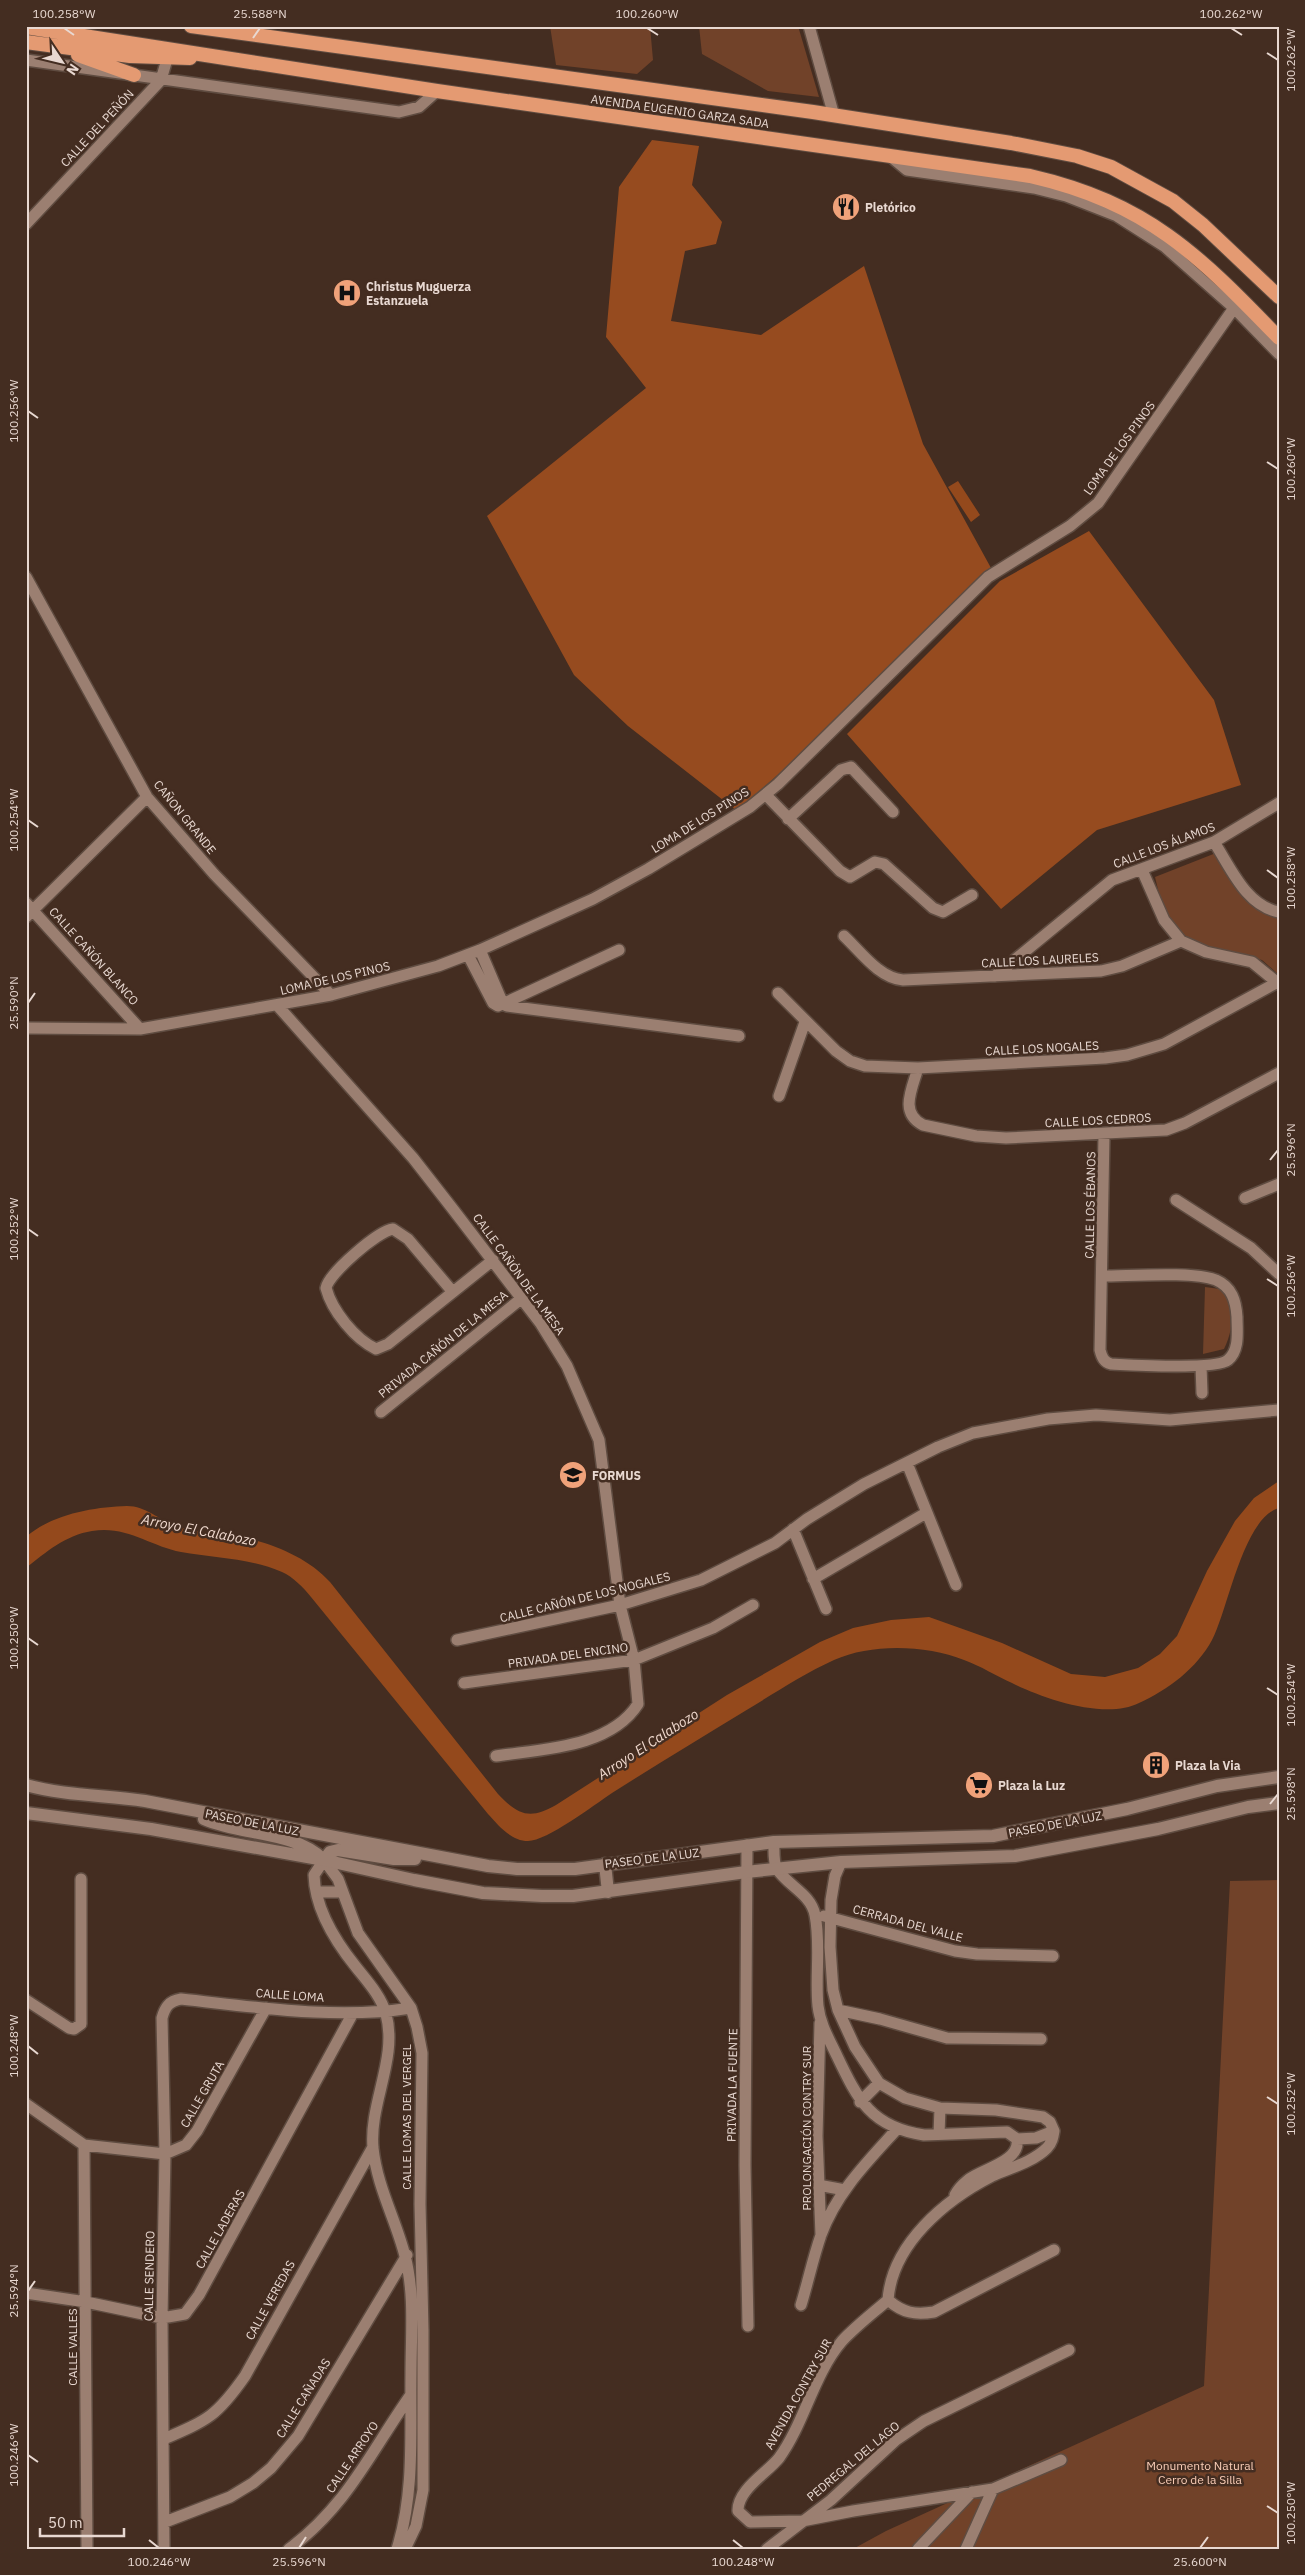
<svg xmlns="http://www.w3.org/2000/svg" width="1305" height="2575" font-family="'IBM Plex Sans',sans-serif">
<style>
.green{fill:#714229}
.forest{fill:#964b1f}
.water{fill:#94491c}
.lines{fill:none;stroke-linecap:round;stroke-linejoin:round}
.minor-casing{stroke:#5f4c41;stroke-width:14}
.tertiary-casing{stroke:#5f4c41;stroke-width:15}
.trunk-casing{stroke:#5f4c41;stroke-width:16}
.minor{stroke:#9b7f71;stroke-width:11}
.tertiary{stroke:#9b7f71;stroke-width:12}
.trunk{stroke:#e49a72;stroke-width:14}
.ticks{fill:none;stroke:#e8d8d1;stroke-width:2}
.labels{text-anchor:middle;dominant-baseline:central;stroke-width:5;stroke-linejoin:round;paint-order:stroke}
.street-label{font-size:12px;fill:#e8d8d1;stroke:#442d21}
.poi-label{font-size:12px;font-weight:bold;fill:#e8d8d1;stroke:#442d21;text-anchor:start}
.park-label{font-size:12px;fill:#f9cdb7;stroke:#442d21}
.water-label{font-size:14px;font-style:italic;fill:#f1dacf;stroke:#442d21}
.neatline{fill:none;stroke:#e8d8d1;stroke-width:2}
.ticks-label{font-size:12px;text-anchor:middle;fill:#e8d8d1}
</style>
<rect width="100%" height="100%" fill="#442d21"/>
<path class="green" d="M550,26H650L653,60L637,74L556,65Z
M699,26H798L819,97L768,91L702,54Z
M1216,853C1232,880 1246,911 1279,918V975L1262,960L1199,945L1177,930L1162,906L1155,877Z
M1205,1287L1220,1289L1232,1301C1233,1319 1232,1333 1224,1349L1203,1354Z
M1279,1880V2549H853L886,2531L1204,2386L1230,1881Z"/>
<path class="forest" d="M652,140L699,146L692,185L722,222L716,244L685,251L671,321L761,335L864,266L923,444L991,568L798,757L737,811L628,726L574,675L487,516L646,388L606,337L619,187Z
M1089,531L1214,700L1241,785L1097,830L1001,909L847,734L1000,581Z"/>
<path class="water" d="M958,481L980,515L971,522L948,487Z
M1279,1481V1508C1243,1518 1228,1610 1212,1640C1197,1668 1168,1690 1139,1703C1106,1720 1044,1699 1012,1683C996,1676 981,1666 964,1660C926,1645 872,1643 834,1660C803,1674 775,1693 745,1711C701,1738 656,1765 612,1793C594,1805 547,1841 528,1841C511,1841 498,1825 488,1814L311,1597C303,1587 293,1577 282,1572C250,1558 214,1558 181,1552C150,1546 126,1525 92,1531C66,1535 46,1552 26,1568V1537C52,1514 94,1507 127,1506C147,1506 161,1522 179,1527C196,1532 214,1533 232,1535C266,1541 306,1555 330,1582L498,1794C518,1815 530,1820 556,1805L727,1695L820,1642L853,1628L891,1620L929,1617L1002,1643L1071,1674L1105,1677L1138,1668L1160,1654L1177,1636L1207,1571L1235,1521L1254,1498Z"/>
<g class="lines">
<defs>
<path id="minor" d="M809,26L834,116
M26,60L399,112L419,107L437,91
M890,156L907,170L1034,188L1066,196L1117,216L1164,246L1234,308L1279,354
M26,224L161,80L167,59
M26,577L147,797L214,874L331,995
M766,795L840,871L850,877L875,862L884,864L933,908L943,912L972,895
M788,819L841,770L851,767L893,812
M1214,842C1231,868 1246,906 1279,912
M1142,870L1164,920L1181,941L1206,952L1252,962L1279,984
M26,903L140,1029
M26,917L147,797
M844,936C861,952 879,978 903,980L1101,971L1122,966L1181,941
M480,950L503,1004L507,1006L739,1036
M468,955L493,1003L498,1006L619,950
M995,976L1112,880L1214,842L1279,803
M778,993L836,1051L850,1061L865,1066L918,1068L1105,1058L1127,1055L1164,1044L1278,982
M277,1005L413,1158L452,1208L541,1324L567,1366L599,1440L620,1605L634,1660L638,1704C610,1748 542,1749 496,1756
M26,1028L140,1029L331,995L438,966L480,950L593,899L648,869L750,807L778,784L988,577L1070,526L1098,503L1234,308
M918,1068C912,1089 899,1113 923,1125L976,1136L1006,1138L1166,1130L1185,1123L1279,1073
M779,1096L805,1022
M1245,1198L1279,1184
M1176,1200L1251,1248L1279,1274
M1102,1276C1130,1276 1193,1271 1216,1280C1232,1287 1236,1301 1237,1317C1237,1331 1240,1350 1228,1360C1216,1370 1131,1365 1111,1364C1104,1362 1102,1358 1100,1350L1104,1135
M452,1291L408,1239L393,1229C378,1231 329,1273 326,1288C332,1311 355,1339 376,1349L388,1344L493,1260
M1201,1366L1202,1393
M381,1412L522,1298
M907,1463L956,1585
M793,1529L826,1609
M813,1579L926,1513
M457,1640L620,1605L701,1580L775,1543L807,1519L864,1484L938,1447L973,1433L1048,1419L1096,1415L1170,1420L1279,1410
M464,1683L634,1660L713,1628L753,1605
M774,1842C774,1850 773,1862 777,1869C788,1886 811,1894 815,1915C821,1944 815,1977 818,2006C820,2024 829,2039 837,2056C858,2100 871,2127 924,2135L1007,2132L1017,2139
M747,1845L745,2165L748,2326
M841,1862L835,1876L831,1900L830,1947L833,1990L838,2010L855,2047L879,2083L905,2098L940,2108L996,2110L1043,2117L1050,2122L1054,2131C1053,2137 1052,2143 1047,2148C1033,2162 1010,2168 992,2176C945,2200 892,2244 888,2300C873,2313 856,2326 842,2341C813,2375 805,2422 779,2458C767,2473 737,2490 738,2511L750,2522L802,2521L853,2511L993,2489L1061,2460
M317,1892H342
M824,1916L955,1951L977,1954L1053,1956
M26,2000L69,2028L74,2029L81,2024V1879
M838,2010L880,2019L947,2038L1041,2039
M820,2023L817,2136L821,2235
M860,2102L879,2083
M26,2104L84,2145L165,2154L186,2145L197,2131L266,2008
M939,2134L940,2108
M1017,2139L1036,2138L1054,2131
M84,2145L87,2549
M818,2185L845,2190
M955,2195C958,2189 963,2184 968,2180C981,2169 1021,2162 1017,2139
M26,2293L86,2302L162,2318L185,2314L199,2295L353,2013
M888,2300C903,2313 915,2315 934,2312L1054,2250
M801,2305C808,2282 813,2258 821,2235C836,2193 868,2161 897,2129
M164,2439C208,2420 217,2416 245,2376L373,2147
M165,2522L230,2497L253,2483L271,2468L298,2436L407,2255
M164,2549L162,2318L165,2154L162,2018C165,2007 169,2001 181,1999C256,2007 336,2020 411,2008
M289,2549C347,2506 370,2453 410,2396
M397,2549C415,2492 410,2432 411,2373C411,2334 415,2294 405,2256C396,2220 377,2187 373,2148C369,2103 398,2059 386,2014C381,1996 367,1981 356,1967C335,1941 315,1909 314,1875L324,1860L338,1879L358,1933L411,2008L417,2027L422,2053L420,2204L423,2330V2490L416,2526L405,2549
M767,2549L831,2500L896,2440L924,2421L1069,2350
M918,2549L972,2492
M966,2549L993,2489"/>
<path id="tertiary" d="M26,1785C65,1796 106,1795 145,1801L488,1866L517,1869H575L774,1842L993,1836L1127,1809L1217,1786L1279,1777
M26,1813L151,1829L324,1860L414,1880L483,1893L542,1896H573L746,1872L841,1862L1015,1856L1158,1829L1248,1807L1279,1803
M204,1819C242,1836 293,1830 324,1860L330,1852L338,1850L394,1859H415
M605,1864L608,1892"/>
<path id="trunk" d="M191,26L813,112L1011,143L1077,156L1111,167L1173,201L1203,225L1279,297
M26,27L437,91L1030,176C1147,203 1198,254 1279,338
M26,42L130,56L190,58
M78,55L134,75"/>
</defs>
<use href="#minor" class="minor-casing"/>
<use href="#tertiary" class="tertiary-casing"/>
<use href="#trunk" class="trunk-casing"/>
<use href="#minor" class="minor"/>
<use href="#tertiary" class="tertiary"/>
<use href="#trunk" class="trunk"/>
</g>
<path class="ticks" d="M64,28L74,35M647,28L658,35M1231,28L1242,35M253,38L260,28M1267,53L1278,60M28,411L38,418M1267,462L1278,469M28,820L38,827M1267,870L1278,878M28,1003L35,993M1270,1160L1278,1150M28,1229L38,1236M1267,1279L1278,1286M28,1638L38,1645M1267,1688L1278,1695M1270,1804L1278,1794M28,2046L38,2054M1267,2097L1278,2104M28,2291L35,2281M28,2455L38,2462M1267,2506L1278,2513M149,2540L159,2548M733,2540L743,2548M299,2548L306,2537M1200,2548L1208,2537"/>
<defs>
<symbol id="restaurant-disc" viewBox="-11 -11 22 22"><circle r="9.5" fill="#f0a27a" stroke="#442d21"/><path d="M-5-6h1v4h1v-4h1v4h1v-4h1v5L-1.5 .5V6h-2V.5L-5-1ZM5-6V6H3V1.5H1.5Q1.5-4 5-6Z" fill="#111"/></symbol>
<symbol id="hospital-disc" viewBox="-11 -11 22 22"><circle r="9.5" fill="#f0a27a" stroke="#442d21"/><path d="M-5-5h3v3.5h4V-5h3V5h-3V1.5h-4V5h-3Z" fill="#111"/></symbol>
<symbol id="school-disc" viewBox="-11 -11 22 22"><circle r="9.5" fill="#f0a27a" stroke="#442d21"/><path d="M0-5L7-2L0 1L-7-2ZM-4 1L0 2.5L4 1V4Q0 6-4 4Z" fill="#111"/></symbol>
<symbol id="building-disc" viewBox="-11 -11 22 22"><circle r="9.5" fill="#f0a27a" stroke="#442d21"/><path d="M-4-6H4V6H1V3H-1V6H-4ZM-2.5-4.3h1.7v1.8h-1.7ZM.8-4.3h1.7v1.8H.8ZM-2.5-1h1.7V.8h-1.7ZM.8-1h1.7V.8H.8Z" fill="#111"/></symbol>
<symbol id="supermarket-disc" viewBox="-11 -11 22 22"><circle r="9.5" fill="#f0a27a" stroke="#442d21"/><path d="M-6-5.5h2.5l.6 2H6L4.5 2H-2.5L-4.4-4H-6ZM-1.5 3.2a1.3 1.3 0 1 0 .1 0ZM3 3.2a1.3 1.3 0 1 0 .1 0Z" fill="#111"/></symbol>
</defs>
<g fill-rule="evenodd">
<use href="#restaurant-disc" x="830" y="191" width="32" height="32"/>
<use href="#hospital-disc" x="331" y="277" width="32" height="32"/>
<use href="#school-disc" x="557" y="1459" width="32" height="32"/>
<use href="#building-disc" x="1140" y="1749" width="32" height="32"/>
<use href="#supermarket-disc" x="963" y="1769" width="32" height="32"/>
</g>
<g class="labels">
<g class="street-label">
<text transform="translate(680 111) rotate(8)">AVENIDA EUGENIO GARZA SADA</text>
<text transform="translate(97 128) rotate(-47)">CALLE DEL PEÑÓN</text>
<text transform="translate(1119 448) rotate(-54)">LOMA DE LOS PINOS</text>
<text transform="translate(185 817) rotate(51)">CAÑON GRANDE</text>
<text transform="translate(700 820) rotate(-32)">LOMA DE LOS PINOS</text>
<text transform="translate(1164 845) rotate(-21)">CALLE LOS ÁLAMOS</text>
<text transform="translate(94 956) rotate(48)">CALLE CAÑÓN BLANCO</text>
<text transform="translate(1040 960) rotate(-3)">CALLE LOS LAURELES</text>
<text transform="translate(335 978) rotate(-13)">LOMA DE LOS PINOS</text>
<text transform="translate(1042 1048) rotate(-3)">CALLE LOS NOGALES</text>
<text transform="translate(1098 1120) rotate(-3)">CALLE LOS CEDROS</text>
<text transform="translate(1090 1205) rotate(-89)">CALLE LOS ÉBANOS</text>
<text transform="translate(519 1274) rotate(54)">CALLE CAÑÓN DE LA MESA</text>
<text transform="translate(443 1344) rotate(-39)">PRIVADA CAÑÓN DE LA MESA</text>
<text transform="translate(585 1597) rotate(-14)">CALLE CAÑÓN DE LOS NOGALES</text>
<text transform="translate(568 1655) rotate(-8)">PRIVADA DEL ENCINO</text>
<text transform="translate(252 1822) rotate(11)">PASEO DE LA LUZ</text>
<text transform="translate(1055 1824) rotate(-11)">PASEO DE LA LUZ</text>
<text transform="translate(652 1858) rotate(-7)">PASEO DE LA LUZ</text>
<text transform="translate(908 1923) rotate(15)">CERRADA DEL VALLE</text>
<text transform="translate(290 1995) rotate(4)">CALLE LOMA</text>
<text transform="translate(732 2085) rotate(-89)">PRIVADA LA FUENTE</text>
<text transform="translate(202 2094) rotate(-60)">CALLE GRUTA</text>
<text transform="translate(406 2117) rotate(-90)">CALLE LOMAS DEL VERGEL</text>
<text transform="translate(806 2128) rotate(-90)">PROLONGACIÓN CONTRY SUR</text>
<text transform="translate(220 2229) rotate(-61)">CALLE LADERAS</text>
<text transform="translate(149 2276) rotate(-89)">CALLE SENDERO</text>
<text transform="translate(270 2300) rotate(-61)">CALLE VEREDAS</text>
<text transform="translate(72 2347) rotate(-90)">CALLE VALLES</text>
<text transform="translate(798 2394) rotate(-61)">AVENIDA CONTRY SUR</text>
<text transform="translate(303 2398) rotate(-58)">CALLE CAÑADAS</text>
<text transform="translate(352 2457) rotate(-56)">CALLE ARROYO</text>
<text transform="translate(853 2461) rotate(-40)">PEDREGAL DEL LAGO</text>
</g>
<g class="poi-label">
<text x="865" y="207">Pletórico</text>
<text x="366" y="286">Christus Muguerza<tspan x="366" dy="14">Estanzuela</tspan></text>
<text x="592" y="1475">FORMUS</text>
<text x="1175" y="1765">Plaza la Via</text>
<text x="998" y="1785">Plaza la Luz</text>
</g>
<g class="park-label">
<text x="1200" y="2465">Monumento Natural<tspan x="1200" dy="14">Cerro de la Silla</tspan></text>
</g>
<g class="water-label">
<text transform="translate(199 1530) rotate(11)">Arroyo El Calabozo</text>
<text transform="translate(648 1744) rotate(-33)">Arroyo El Calabozo</text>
</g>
</g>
<rect width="1305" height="2575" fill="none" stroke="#442d21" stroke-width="55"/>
<g transform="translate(62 62) rotate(125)" stroke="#442d21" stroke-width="4" paint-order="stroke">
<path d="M0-4L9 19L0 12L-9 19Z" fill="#e8d8d1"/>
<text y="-8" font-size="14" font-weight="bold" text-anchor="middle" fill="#e8d8d1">N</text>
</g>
<path d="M40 2528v8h84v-8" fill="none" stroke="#e8d8d1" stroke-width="2.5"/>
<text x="48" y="2528" font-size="15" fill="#e8d8d1" stroke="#442d21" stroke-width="4" paint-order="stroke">50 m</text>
<rect x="28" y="28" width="1250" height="2520" class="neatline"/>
<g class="ticks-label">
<text x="64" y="18">100.258°W</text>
<text x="260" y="18">25.588°N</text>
<text x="647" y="18">100.260°W</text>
<text x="1231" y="18">100.262°W</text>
<text transform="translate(1291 60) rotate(-90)" y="4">100.262°W</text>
<text transform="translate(14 411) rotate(-90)" y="4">100.256°W</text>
<text transform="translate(1291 469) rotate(-90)" y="4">100.260°W</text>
<text transform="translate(14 820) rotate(-90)" y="4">100.254°W</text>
<text transform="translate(1291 878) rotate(-90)" y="4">100.258°W</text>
<text transform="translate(14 1003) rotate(-90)" y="4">25.590°N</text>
<text transform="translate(1291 1150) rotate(-90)" y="4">25.596°N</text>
<text transform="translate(14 1229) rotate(-90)" y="4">100.252°W</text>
<text transform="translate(1291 1286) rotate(-90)" y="4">100.256°W</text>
<text transform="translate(14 1638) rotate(-90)" y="4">100.250°W</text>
<text transform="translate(1291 1695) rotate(-90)" y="4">100.254°W</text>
<text transform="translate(1291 1794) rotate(-90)" y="4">25.598°N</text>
<text transform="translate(14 2046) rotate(-90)" y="4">100.248°W</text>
<text transform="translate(1291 2104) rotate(-90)" y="4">100.252°W</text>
<text transform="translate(14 2291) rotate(-90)" y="4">25.594°N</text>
<text transform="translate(14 2455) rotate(-90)" y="4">100.246°W</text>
<text transform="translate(1291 2513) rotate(-90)" y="4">100.250°W</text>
<text x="159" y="2566">100.246°W</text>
<text x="299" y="2566">25.596°N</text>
<text x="743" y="2566">100.248°W</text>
<text x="1200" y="2566">25.600°N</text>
</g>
</svg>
